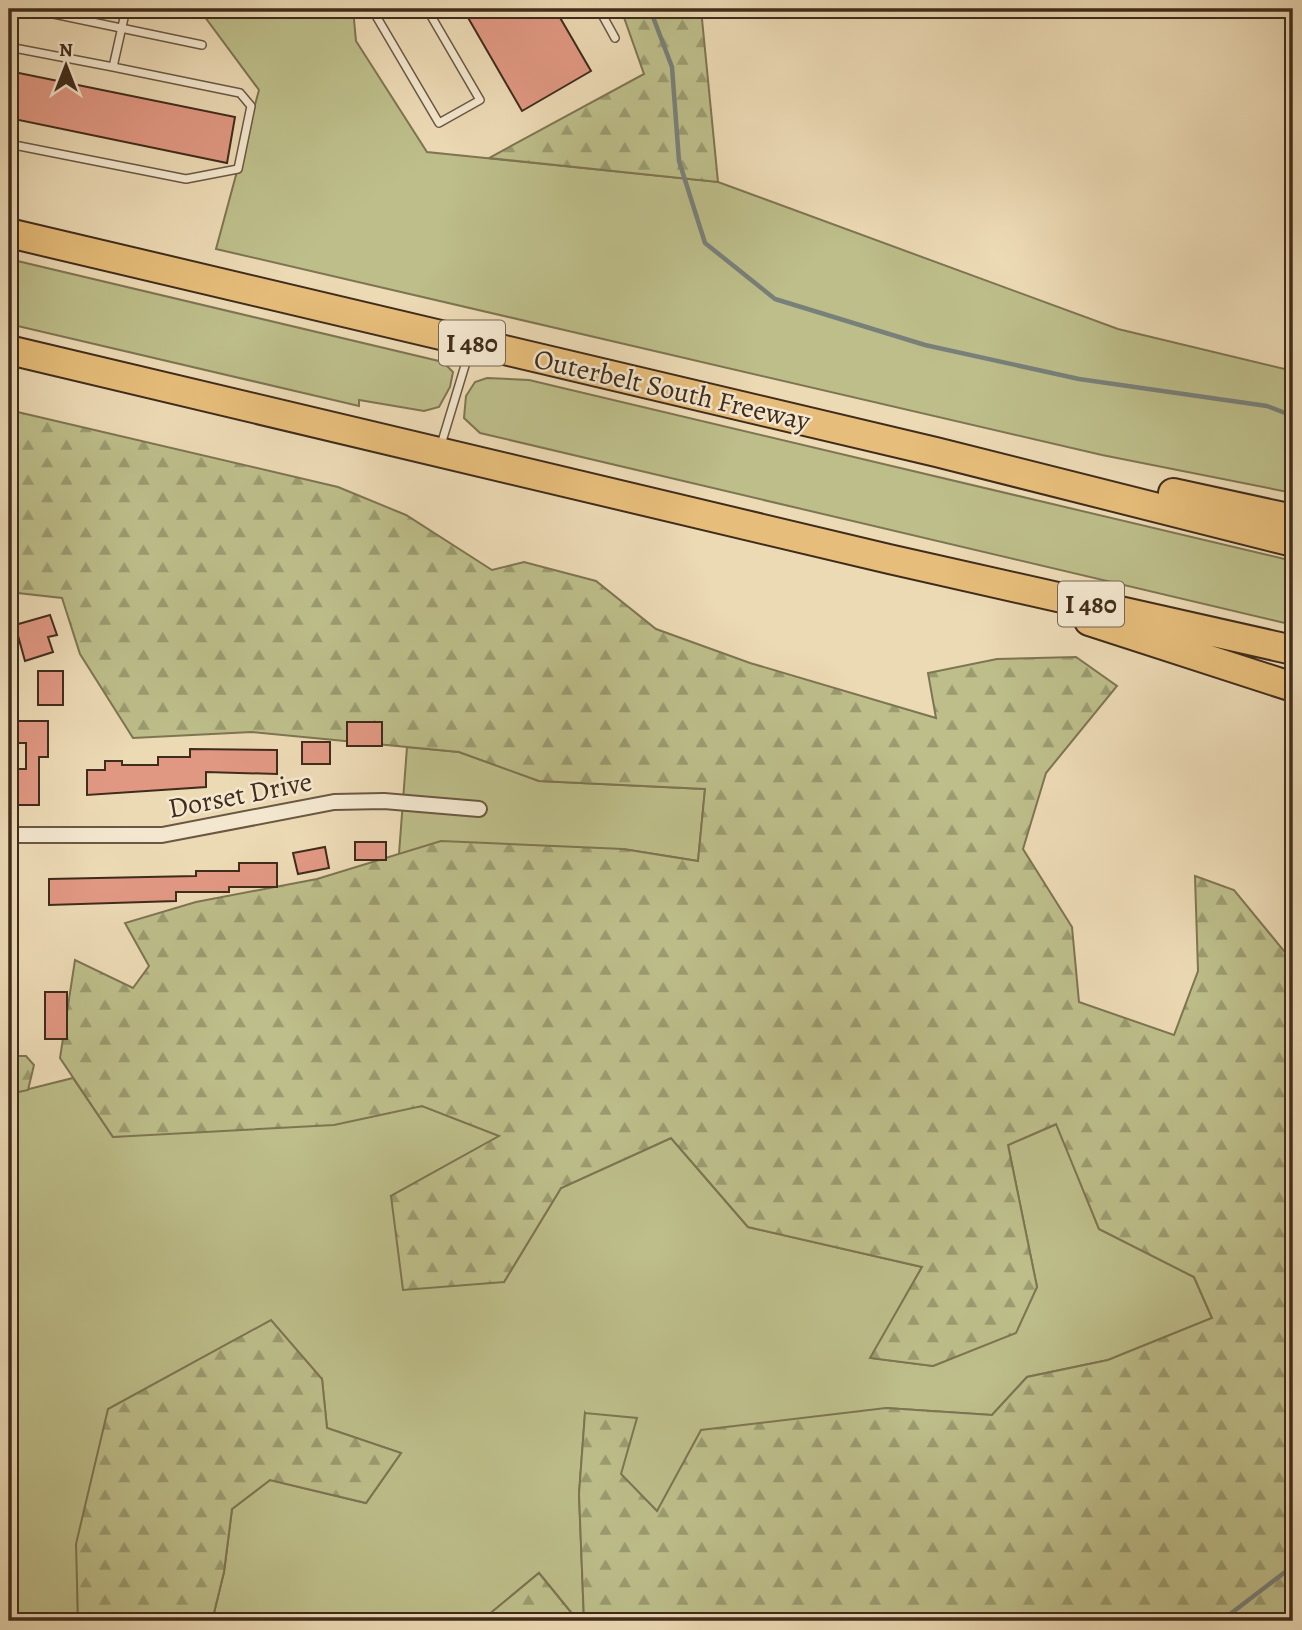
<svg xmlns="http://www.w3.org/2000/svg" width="1302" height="1630" font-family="Alegreya,serif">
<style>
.green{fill:#bdbe8a;stroke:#7e7552;stroke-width:2}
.forest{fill:url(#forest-firs);stroke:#7e7552;stroke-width:2}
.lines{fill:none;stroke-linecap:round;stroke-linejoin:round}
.stream{stroke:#78807a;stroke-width:4.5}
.building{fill:#e19883;stroke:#402c1b;stroke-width:2}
.lane-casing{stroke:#6b5842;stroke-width:10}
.street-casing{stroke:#6b5842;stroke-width:18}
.highway-casing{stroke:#402c1b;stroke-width:32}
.lane{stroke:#f3e7cf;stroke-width:7}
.street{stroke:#f3e7cf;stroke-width:14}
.highway{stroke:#e6bd7a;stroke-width:28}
.labels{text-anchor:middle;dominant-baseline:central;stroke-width:5;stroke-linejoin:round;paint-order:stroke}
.shield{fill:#f3e7cf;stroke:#766451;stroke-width:2}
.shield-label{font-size:26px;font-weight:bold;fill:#402c1b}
.street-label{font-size:28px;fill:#402c1b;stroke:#f3e7cf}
</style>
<defs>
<pattern id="forest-firs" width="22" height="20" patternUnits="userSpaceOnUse" patternTransform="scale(1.75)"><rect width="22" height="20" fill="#bdbe8a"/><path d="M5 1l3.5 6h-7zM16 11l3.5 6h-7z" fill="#9b9b70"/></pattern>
</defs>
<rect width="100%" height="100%" fill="#ecdab5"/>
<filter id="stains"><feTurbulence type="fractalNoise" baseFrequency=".00286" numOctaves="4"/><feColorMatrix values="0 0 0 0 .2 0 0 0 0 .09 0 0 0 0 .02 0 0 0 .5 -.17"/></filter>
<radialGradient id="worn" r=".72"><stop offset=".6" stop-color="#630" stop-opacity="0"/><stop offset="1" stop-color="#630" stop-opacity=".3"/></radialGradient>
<path class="green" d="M199,9H353L356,41L427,152L718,182L1118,329L1293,371V493L1102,455L216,249L259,90Z
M9,259L443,362L453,372L450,387L439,407L424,411L359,400V406L9,324Z
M487,378L529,380L1293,561V625L480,433L464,418L466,396L475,382Z
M407,747L459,752L539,781L705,789L698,861L623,849L399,854Z
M73,1078L113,1137L423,1106L500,1136L391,1196L504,1282L561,1188L671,1138L748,1227L922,1267L871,1358L933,1366L1016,1332L1037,1287L1008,1145L1057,1124L1099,1229L1194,1277L1212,1318L1108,1360L1027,1377L992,1415L886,1408L657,1511L621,1475L585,1413L579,1494L584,1621H578L539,1573L481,1621H212L224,1572L232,1509L270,1480L366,1503L401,1453L327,1428L322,1379L77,1555L78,1621H9V1094Z"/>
<path class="forest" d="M621,9H701L718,182L489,158L644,74Z
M9,410L338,487L406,515L492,570L524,562L596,581L656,629L750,663L936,718L928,673L997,659L1076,657L1117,686L1046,773L1023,849L1072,927L1079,1002L1174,1035L1198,971L1195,876L1234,890L1293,962V1621H584L579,1494L585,1413L637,1418L621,1474L657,1511L701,1430L886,1408L992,1415L1027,1377L1108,1360L1212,1318L1194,1277L1099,1229L1056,1124L1008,1145L1037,1287L1016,1333L933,1366L870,1358L922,1267L748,1227L671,1138L561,1188L504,1282L403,1290L391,1196L499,1136L422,1106L334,1125L113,1137L60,1058L75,960L133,988L149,966L125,923L196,902L317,879L441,841L623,849L698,861L705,789L539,781L459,752L252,732L133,738L80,654L62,598L9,592Z
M9,1056H26L34,1065L28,1090L9,1094Z
M271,1320L322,1379L327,1428L401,1453L366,1503L270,1480L232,1509L224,1572L212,1621H78L76,1544L108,1409Z
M539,1573L578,1621H481Z"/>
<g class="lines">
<path class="stream" d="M650,9L672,67L679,161L705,243L775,299L925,345L1079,379L1267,406L1293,416
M1221,1621L1293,1566"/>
</g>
<path class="building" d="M463,9H555L591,71L522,111Z
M9,71L235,117L227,163L9,118Z
M50,615L57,635L48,637L53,652L25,661L15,625Z
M38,671H63V705H38Z
M13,721H48V757H39V805H15V769H26V743H13Z
M347,722H382V746H347Z
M302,742H330V764H302Z
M190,749L277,750V774L206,772V787L87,795V770H105V761H122V765H158V757H190Z
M355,842H386V860H355Z
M325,847L329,868L298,874L293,853Z
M239,863H277V887H229V892H176V901L49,905V879L196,876V871H239Z
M45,992H67V1039H45Z"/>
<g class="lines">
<defs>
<path id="lane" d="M30,9L202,45
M372,9L439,123L480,100L427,9
M599,9L615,38
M9,47L113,67L126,9
M9,144L186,179L238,169L251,106L240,93L113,67
M440,448L470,349"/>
<path id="street" d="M9,835H162L334,802L384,801L479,809"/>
<path id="highway" d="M9,233L936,452L1293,542
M9,350L889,559L1293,650
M1173,493L1293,519
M1089,621L1293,687"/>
</defs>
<use href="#lane" class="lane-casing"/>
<use href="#street" class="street-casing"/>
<use href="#highway" class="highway-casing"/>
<use href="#lane" class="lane"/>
<use href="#street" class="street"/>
<use href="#highway" class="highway"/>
</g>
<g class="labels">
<g class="shield">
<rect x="439" y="320.5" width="66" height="45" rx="5"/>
<rect x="1058" y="581.5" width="66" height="45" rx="5"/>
</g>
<g class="shield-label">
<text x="472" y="343">I 480</text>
<text x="1091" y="604">I 480</text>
</g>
<g class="street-label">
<text transform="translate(672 390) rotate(13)">Outerbelt South Freeway</text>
<text transform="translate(240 795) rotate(-11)">Dorset Drive</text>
</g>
</g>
<rect width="1302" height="1630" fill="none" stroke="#ecdab5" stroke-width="35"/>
<rect x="10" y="10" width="1281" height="1609" fill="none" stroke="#402c1b" stroke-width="3.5"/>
<rect x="18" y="18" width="1267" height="1595" fill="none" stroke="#402c1b" stroke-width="2"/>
<g transform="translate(66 66)" stroke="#f3e7cf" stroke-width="5" paint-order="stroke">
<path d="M0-5L12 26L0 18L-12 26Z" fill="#402c1b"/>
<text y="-10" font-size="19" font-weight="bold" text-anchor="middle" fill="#402c1b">N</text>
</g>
<rect width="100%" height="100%" filter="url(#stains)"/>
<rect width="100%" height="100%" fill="url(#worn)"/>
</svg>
